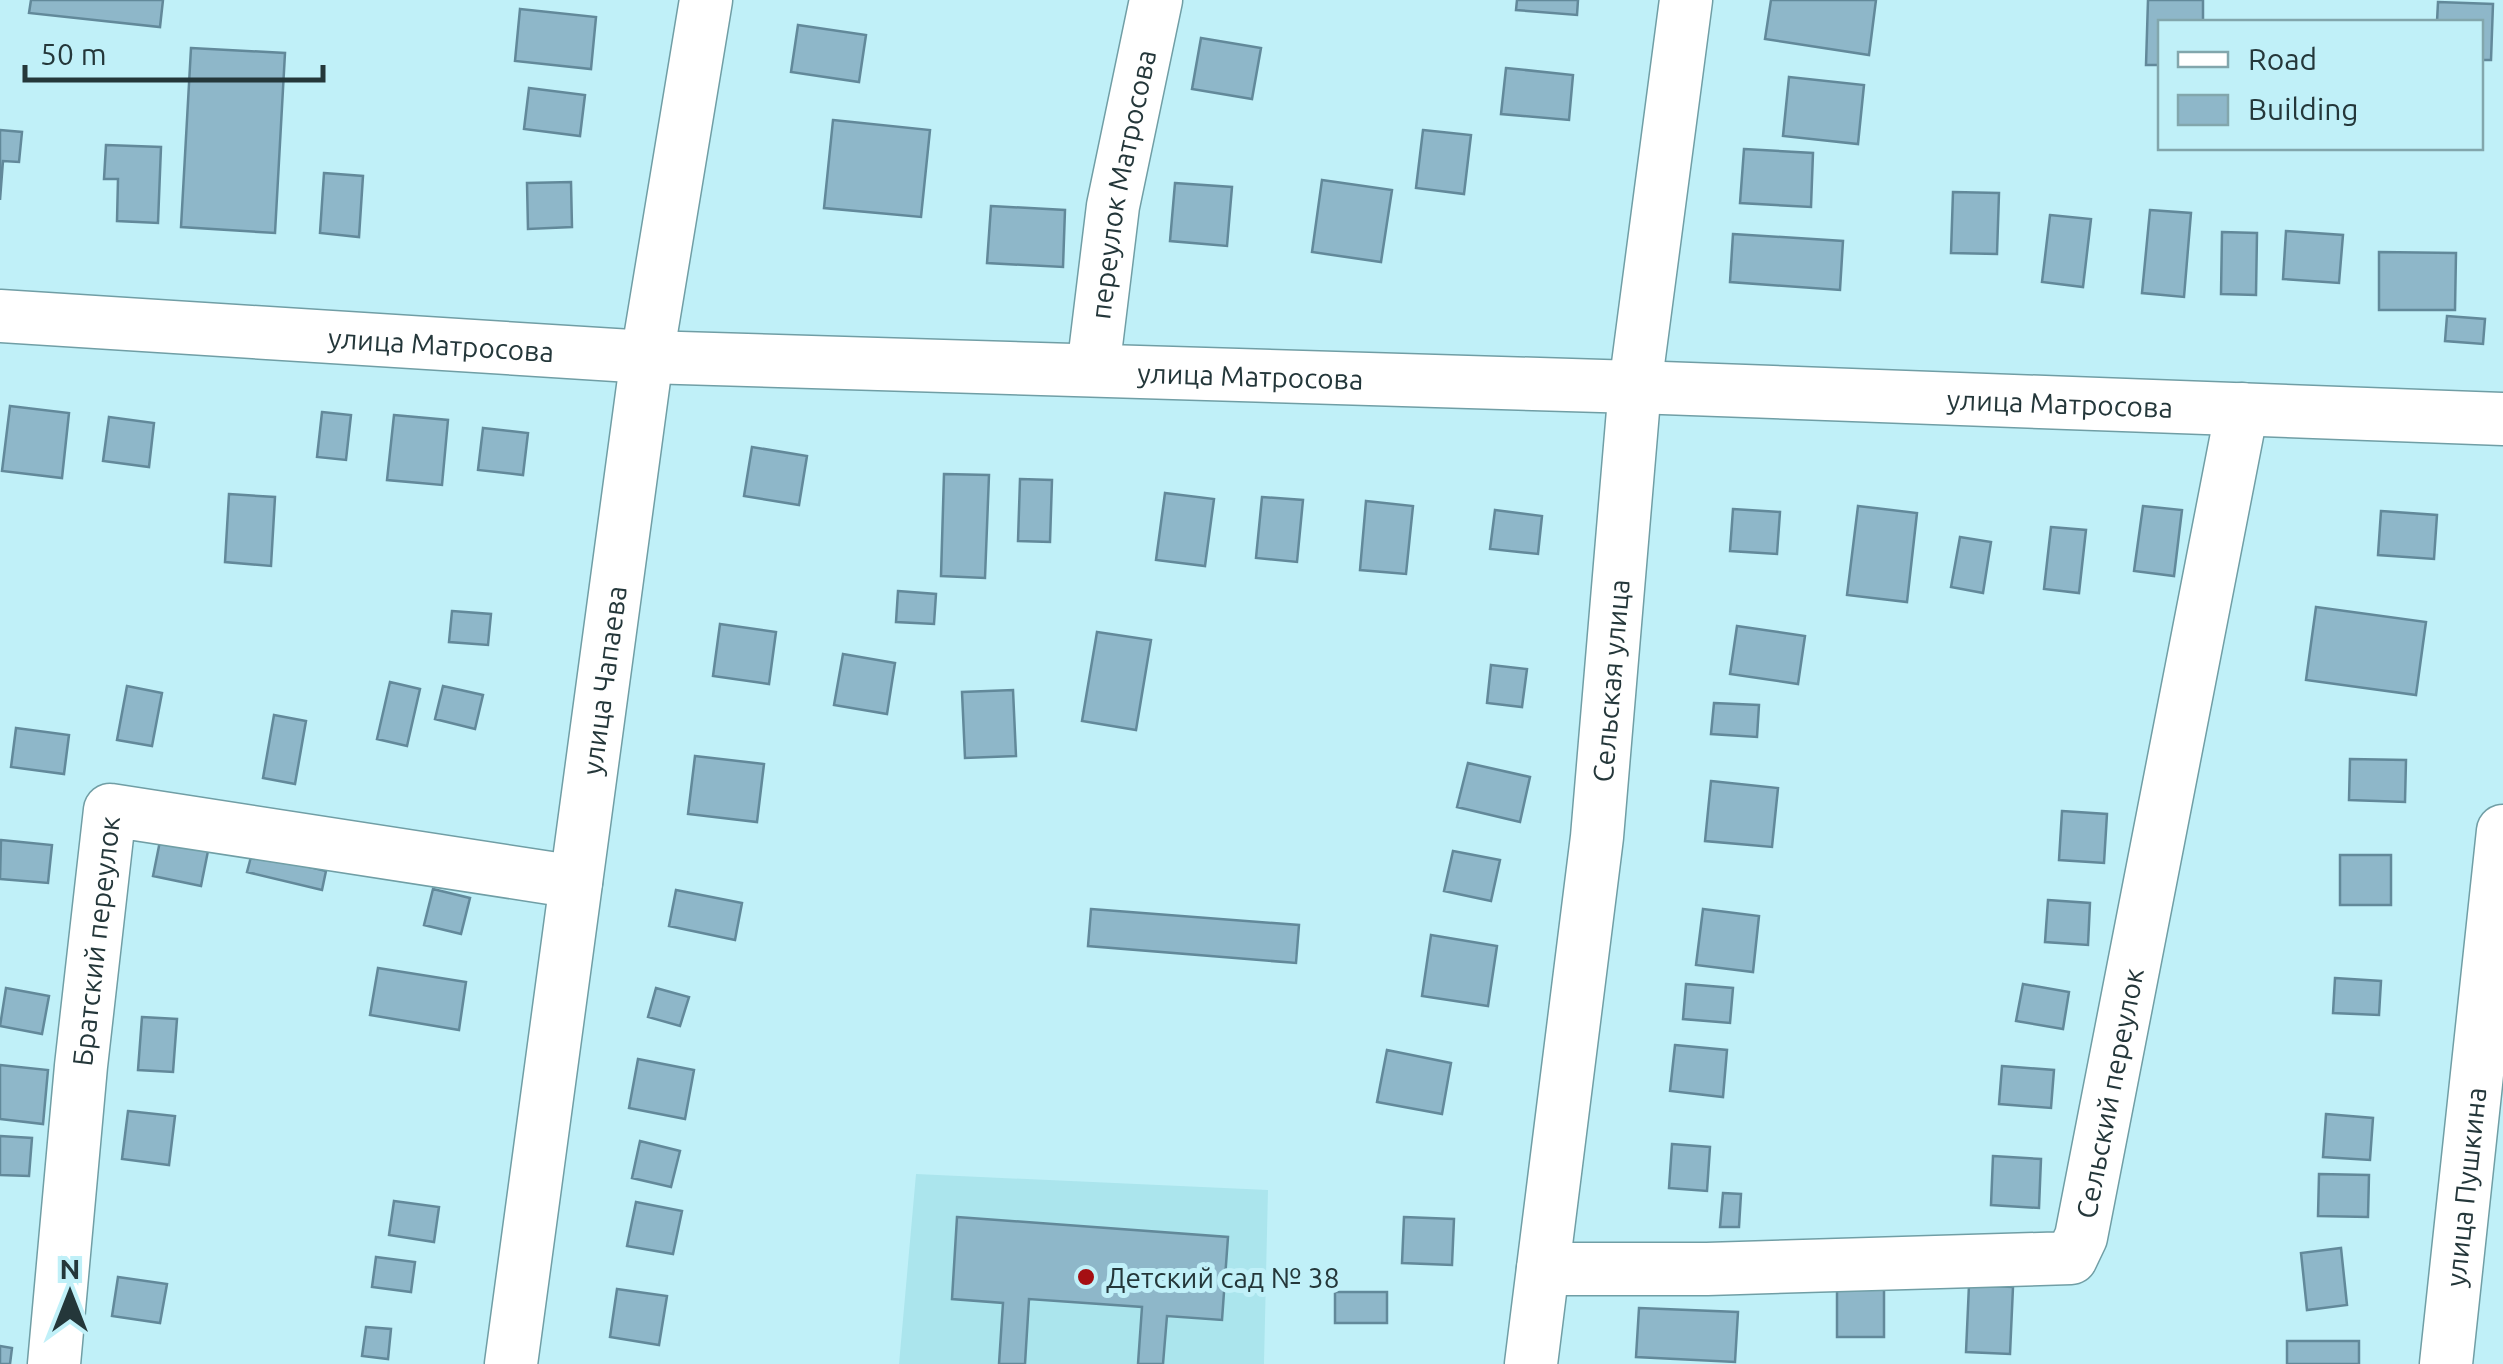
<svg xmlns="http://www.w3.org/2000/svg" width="2503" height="1364" font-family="Ubuntu,sans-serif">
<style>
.built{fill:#abe5ed}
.building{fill:#8eb7c9;stroke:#62899a;stroke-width:2.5}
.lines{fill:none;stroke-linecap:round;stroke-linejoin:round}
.minor-casing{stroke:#709ea5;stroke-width:55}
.minor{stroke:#fff;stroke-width:52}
.poi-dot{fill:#a50f13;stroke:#c0f0f8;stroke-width:4}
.labels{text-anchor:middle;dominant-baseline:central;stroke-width:10;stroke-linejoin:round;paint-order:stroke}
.street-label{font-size:28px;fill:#24373a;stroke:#c0f0f8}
.poi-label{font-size:28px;fill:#24373a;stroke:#c0f0f8;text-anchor:start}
</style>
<rect width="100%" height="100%" fill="#c0f0f8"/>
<path class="built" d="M916,1174L1268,1190L1264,1364H899Z"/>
<path class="building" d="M31,0H163L160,27L29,13Z
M1517,0H1578L1577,15L1516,10Z
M1771,0H1876L1869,55L1765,39Z
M2148,0H2203V22H2160V65H2146Z
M2438,2L2493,4L2491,60H2480V22H2437Z
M520,9L596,17L591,69L515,61Z
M798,25L866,35L859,82L791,72Z
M1201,38L1261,48L1252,99L1192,89Z
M191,48L285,53L275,233L181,227Z
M1506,68L1573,75L1569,120L1501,114Z
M1789,77L1864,85L1858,144L1783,136Z
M529,88L585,95L580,136L524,129Z
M833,120L930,130L921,217L824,208Z
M0,130L22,132L19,162L3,161L0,200Z
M1423,130L1471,135L1464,194L1416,188Z
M106,145L161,147L158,223L117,221L118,179H104Z
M1744,149L1813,153L1811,207L1740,203Z
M324,173L363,176L359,237L320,233Z
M1322,180L1392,190L1381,262L1312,252Z
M571,182L572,227L528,229L527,183Z
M1175,183L1232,187L1227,246L1170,241Z
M1953,192L1999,193L1997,254L1951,253Z
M991,206L1065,210L1063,267L987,263Z
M2150,210L2191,213L2184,297L2142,293Z
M2050,215L2091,219L2083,287L2042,282Z
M2286,231L2343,235L2339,283L2283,279Z
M2222,232L2257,233L2256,295L2221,294Z
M1733,234L1843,241L1840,290L1730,282Z
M2379,252L2456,253L2455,310H2379Z
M2447,316L2485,319L2483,344L2445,341Z
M10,406L69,413L62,478L2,471Z
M322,412L351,415L346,460L317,457Z
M394,415L448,420L442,485L387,480Z
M109,417L154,423L149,467L103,461Z
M483,428L528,433L523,475L478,470Z
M752,447L807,456L799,505L744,496Z
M944,474L989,475L985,578L941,576Z
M1020,479L1052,480L1050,542L1018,541Z
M1165,493L1214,499L1205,566L1156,560Z
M229,494L275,497L271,566L225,562Z
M1262,497L1303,500L1297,562L1256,558Z
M1366,501L1413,506L1406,574L1360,570Z
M1858,506L1917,513L1907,602L1847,595Z
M2143,506L2182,510L2174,576L2134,571Z
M1733,509L1780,512L1777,554L1730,551Z
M1495,510L1542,516L1538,554L1490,549Z
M2381,511L2437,515L2434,559L2378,555Z
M2051,527L2086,530L2079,593L2044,589Z
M1960,537L1991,542L1983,593L1951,587Z
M898,591L936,594L934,624L896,622Z
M2316,607L2426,622L2416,695L2306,680Z
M452,611L491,614L488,645L449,642Z
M720,624L776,632L769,684L713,676Z
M1737,626L1805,636L1798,684L1730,674Z
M1097,632L1151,640L1136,730L1082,721Z
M843,654L895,663L887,714L834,705Z
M1491,665L1527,669L1522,707L1487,703Z
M390,682L420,689L407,746L377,739Z
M127,686L162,693L152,746L117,740Z
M443,686L483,695L475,729L435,719Z
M1013,690L1016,756L965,758L962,692Z
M1714,703L1759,705L1757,737L1711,734Z
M274,715L306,721L295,784L263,778Z
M16,728L69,735L64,774L11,767Z
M695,756L764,764L757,822L688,814Z
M2350,759L2406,760L2405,802L2349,800Z
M1468,763L1530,777L1520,822L1457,807Z
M1711,781L1778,788L1772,847L1705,841Z
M2062,811L2107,814L2104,863L2059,860Z
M161,836L209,846L201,886L153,876Z
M1,840L52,845L48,883L0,879Z
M1453,851L1500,860L1491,901L1444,891Z
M252,853L326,871L322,890L247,872Z
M2340,855H2391V905H2340Z
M433,889L470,898L461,934L424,925Z
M676,890L742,903L735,940L669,926Z
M2048,900L2090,903L2088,945L2045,942Z
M1091,909L1299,925L1296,963L1088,946Z
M1703,909L1759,916L1753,972L1696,965Z
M1431,935L1497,946L1488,1006L1422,996Z
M378,968L466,982L459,1030L370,1015Z
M2335,978L2381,981L2379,1015L2333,1013Z
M1686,984L1733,988L1730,1023L1683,1019Z
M2023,984L2069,992L2063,1029L2016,1021Z
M6,988L49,996L42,1034L0,1026Z
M656,988L689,997L680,1026L648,1017Z
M142,1017L177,1019L173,1072L138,1070Z
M1675,1045L1727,1050L1723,1097L1670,1091Z
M1387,1050L1451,1063L1442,1114L1377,1102Z
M638,1059L694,1070L685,1119L629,1108Z
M0,1065L48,1070L43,1124L0,1119Z
M2002,1066L2054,1070L2051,1108L1999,1104Z
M128,1111L175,1116L169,1165L122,1159Z
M2326,1114L2373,1118L2370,1160L2323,1157Z
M0,1136L32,1138L29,1176L0,1175Z
M640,1141L680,1151L671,1187L632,1178Z
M1672,1144L1710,1147L1707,1191L1669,1188Z
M1993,1156L2041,1159L2039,1208L1991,1205Z
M2319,1174L2369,1175L2368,1217L2318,1216Z
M1723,1193L1741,1194L1739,1227H1720Z
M394,1201L439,1207L434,1242L389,1235Z
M636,1202L682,1211L673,1254L627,1246Z
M957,1217L1228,1237L1222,1320L1167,1316L1163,1364H1138L1142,1307L1029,1299L1025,1364H999L1003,1303L952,1299Z
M1404,1217L1454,1219L1452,1265L1402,1263Z
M2341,1248L2347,1305L2307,1310L2301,1253Z
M376,1257L415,1262L411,1292L372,1287Z
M118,1277L167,1284L160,1323L112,1316Z
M1837,1285H1884V1337H1837Z
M1969,1285L2013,1287L2010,1354L1966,1352Z
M617,1289L667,1296L659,1345L610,1337Z
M1335,1292H1387V1323H1335Z
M1639,1308L1738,1312L1735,1362L1636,1357Z
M366,1327L391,1329L388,1359L362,1356Z
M2287,1341H2359V1364H2287Z
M0,1346L12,1348L10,1364H0Z"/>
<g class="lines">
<defs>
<g id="minor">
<path id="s1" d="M0,316L647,357L1635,387L2503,419"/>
<path id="s2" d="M1093,370L1113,206L1156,0"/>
<path id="s3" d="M1543,1269H1707L2071,1258L2081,1237L2242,409"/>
<path id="s4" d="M54,1364L81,1066L110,810L576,882"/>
<path id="s5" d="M511,1364L647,357L706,0"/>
<path id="s6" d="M1531,1364L1597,837L1635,387L1686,0"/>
<path id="s7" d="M2446,1364L2503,831"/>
</g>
</defs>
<use href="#minor" class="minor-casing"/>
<use href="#minor" class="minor"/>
</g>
<circle class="poi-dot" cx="1086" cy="1277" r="10"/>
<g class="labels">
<g class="street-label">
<text stroke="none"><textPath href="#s2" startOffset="188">переулок Матросова</textPath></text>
<text stroke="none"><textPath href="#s1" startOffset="442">улица Матросова</textPath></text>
<text stroke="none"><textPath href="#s1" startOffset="1252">улица Матросова</textPath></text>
<text stroke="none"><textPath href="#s1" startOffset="2062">улица Матросова</textPath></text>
<text stroke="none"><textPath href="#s5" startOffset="690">улица Чапаева</textPath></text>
<text stroke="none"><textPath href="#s6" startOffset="688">Сельская улица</textPath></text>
<text stroke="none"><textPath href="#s4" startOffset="425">Братский переулок</textPath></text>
<text stroke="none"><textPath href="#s3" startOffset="698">Сельский переулок</textPath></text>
<text stroke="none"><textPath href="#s7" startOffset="178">улица Пушкина</textPath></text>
</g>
<g class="poi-label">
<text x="1106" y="1277">Детский сад № 38</text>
</g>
</g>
<rect x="2158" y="20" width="325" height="130" fill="#c0f0f8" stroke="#82a6ac" stroke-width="2.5"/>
<rect x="2178" y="52" width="50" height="15" fill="#ffffff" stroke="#82a6ac" stroke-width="2.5"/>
<text x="2248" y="70" font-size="30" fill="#24373a">Road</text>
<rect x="2178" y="95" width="50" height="30" fill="#8eb7c9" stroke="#82a6ac" stroke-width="2.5"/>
<text x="2248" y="120" font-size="30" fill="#24373a">Building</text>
<g transform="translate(70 1294)" stroke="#c0f0f8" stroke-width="8" paint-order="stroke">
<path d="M0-8L18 38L0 25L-18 38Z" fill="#24373a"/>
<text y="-15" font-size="28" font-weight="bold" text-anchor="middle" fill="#24373a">N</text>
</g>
<path d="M25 65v15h298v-15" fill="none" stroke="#24373a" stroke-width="5"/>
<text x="40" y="65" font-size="30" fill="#24373a" stroke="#c0f0f8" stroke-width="8" paint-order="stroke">50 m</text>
</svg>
